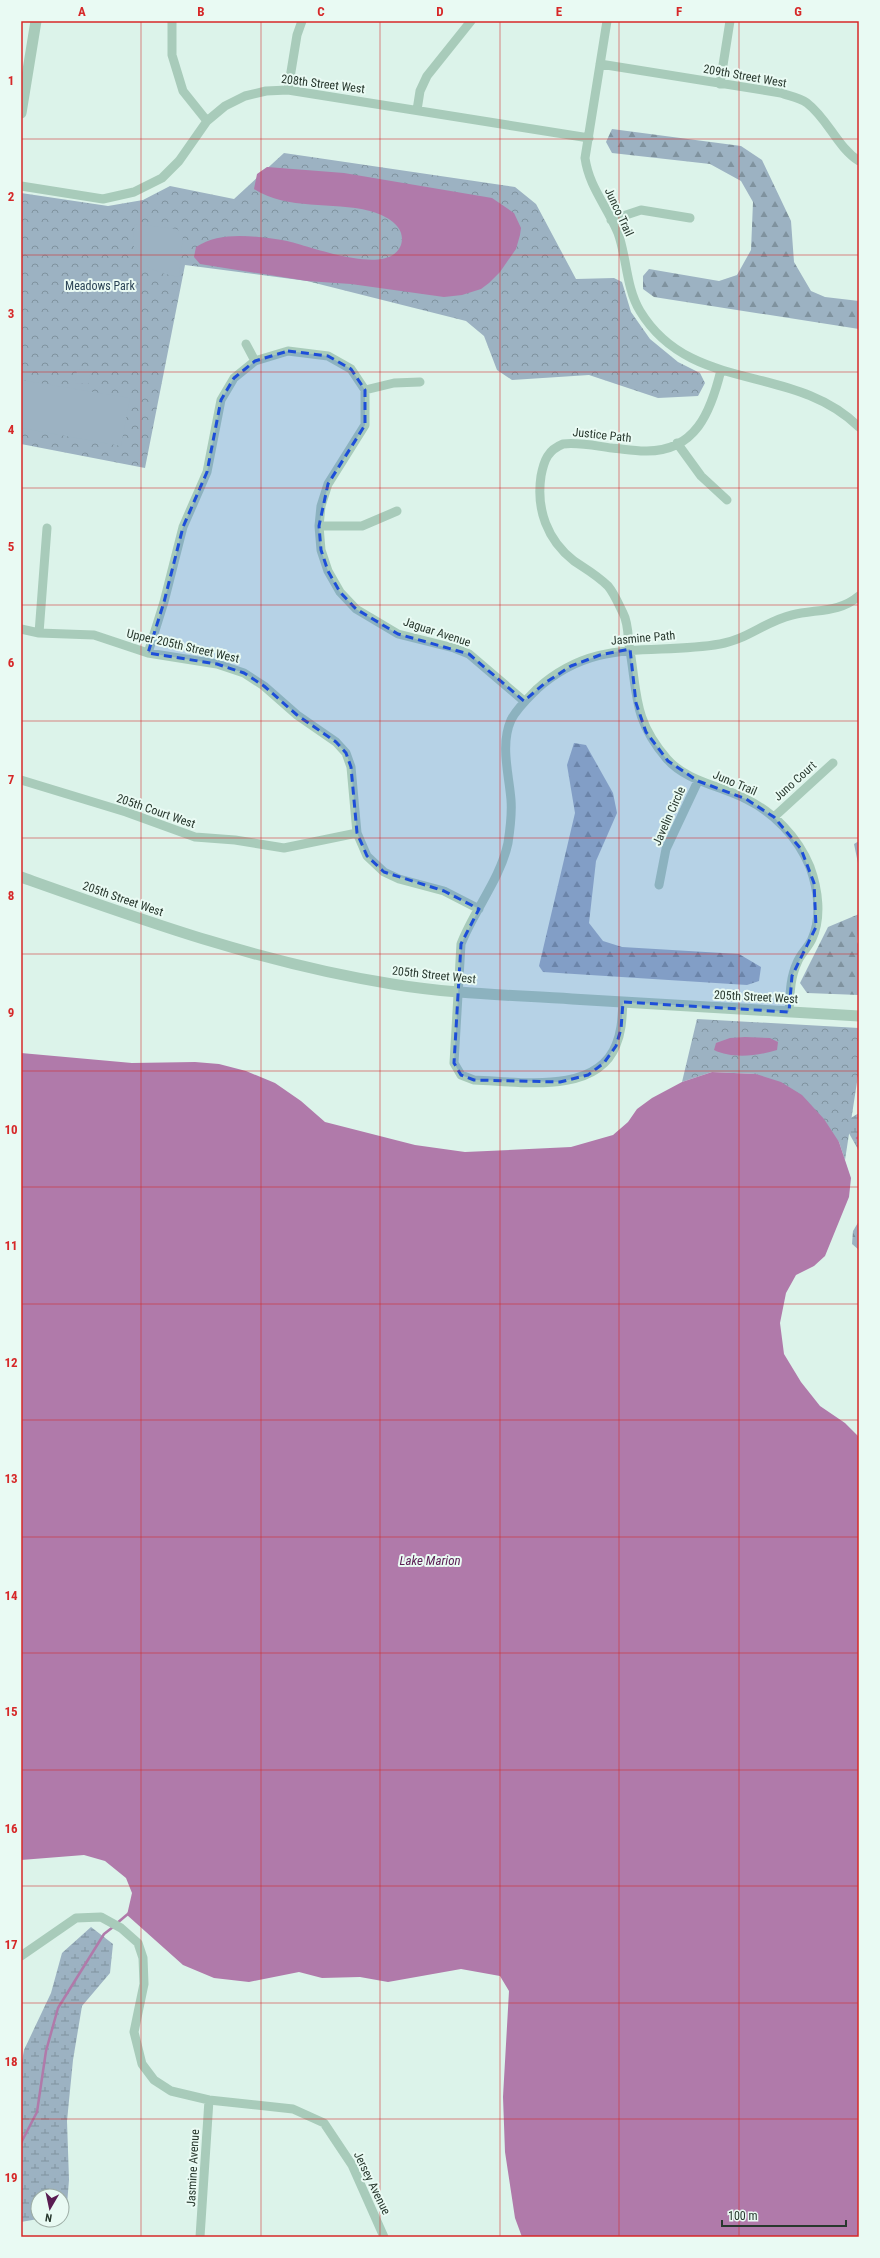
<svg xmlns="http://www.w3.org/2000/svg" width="880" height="2258" font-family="'Roboto Condensed',sans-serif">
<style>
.forest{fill:url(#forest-firs)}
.wetland{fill:url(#wetland-marsh)}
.park{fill:url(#park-crowns)}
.pitch{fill:#9cb2c2}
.water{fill:#b07aaa}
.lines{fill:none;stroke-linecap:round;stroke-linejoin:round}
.stream{stroke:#b07aaa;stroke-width:2.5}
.minor{stroke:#a8cbba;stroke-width:9}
.tertiary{stroke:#a8cbba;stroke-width:11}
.marked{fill:#1d4ed8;fill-opacity:0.2;stroke:#1d4ed8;stroke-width:3;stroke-dasharray:8 5;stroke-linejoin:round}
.grid{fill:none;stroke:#d62828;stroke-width:1;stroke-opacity:0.55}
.labels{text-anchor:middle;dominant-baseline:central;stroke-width:4;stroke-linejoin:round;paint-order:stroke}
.street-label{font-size:12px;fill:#28382e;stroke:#e9faf3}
.park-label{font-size:12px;fill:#2b4456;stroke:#e9faf3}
.water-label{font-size:13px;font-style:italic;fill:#5a1c52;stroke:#e9faf3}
.neatline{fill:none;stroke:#d62828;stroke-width:1.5}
.grid-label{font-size:13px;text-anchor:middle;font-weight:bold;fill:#d62828}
</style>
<defs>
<pattern id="forest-firs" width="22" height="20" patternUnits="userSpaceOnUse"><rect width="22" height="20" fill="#9cb2c2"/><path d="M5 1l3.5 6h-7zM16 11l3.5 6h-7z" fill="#7f929e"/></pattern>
<pattern id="wetland-marsh" width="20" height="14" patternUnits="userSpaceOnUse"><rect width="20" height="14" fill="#9cb2c2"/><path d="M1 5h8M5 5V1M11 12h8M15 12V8" fill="none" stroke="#7f929e"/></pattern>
<pattern id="park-crowns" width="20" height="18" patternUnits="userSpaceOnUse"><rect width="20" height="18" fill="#9cb2c2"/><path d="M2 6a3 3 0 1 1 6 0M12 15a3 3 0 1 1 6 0" fill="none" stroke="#7f929e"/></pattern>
</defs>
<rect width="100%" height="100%" fill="#dcf3ea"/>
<path class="forest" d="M612,129L741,146L762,160L791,221L794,262L811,291L825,297L859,301V329L654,297L643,289V276L649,269L719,281L737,275L751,250L753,202L741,181L710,164L612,153L606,142Z
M574,743L586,745L613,793L617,813L596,861L589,923L603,941L622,947L739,954L761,967L759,981L747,985L543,972L539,966L575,813L567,765Z
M859,841V868L854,844Z
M859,914L857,942L859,946V995L807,993L800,983L828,927Z
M859,1221V1250L852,1244L853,1231Z"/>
<path class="wetland" d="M859,1113V1151L846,1128L849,1119Z
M91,1927L113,1944L110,1973L82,2006L73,2060L67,2121L69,2180L67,2204L62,2207V2196H38V2219L21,2222V2066L24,2050L51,1993L62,1953Z"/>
<path class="park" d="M284,153L515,187L536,204L576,279L614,278L622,282L631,312L650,339L678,362L700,373L705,383L698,396L658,398L589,375L512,380L497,370L484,336L466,321L307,281L185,265L145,468L21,444V193L108,206L143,200L170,186L234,199Z
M697,1019L859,1028V1069L845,1160L839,1142L756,1074L712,1072L682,1082Z"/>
<path class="pitch" d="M135,224L177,229L183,235L179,277C146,271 127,260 135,224Z
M77,369L91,370L88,384L75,383Z
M21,380L130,398L121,446L21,428Z"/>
<path class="water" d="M267,167L344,173L492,198L514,213L521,228L520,235L516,249L500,272L489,283L481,289L462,295L444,297L351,284L307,281L200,264L194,257L196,247C220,231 254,236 282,240C307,244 388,279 401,245C407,225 384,215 370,211C332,201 288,211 254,189L257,174Z
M745,1037L770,1038L778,1042L777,1050C758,1056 732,1059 714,1050L716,1043L730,1038Z
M21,1053L132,1063L195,1062L219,1064L246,1071L275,1083L301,1101L325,1122L415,1145L465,1152L571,1147L613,1135L628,1122L637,1109L652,1098L682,1082L712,1072L756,1074L781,1082L802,1095L824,1119L839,1142L851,1178L849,1197L825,1256L814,1266L796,1275L786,1293L780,1323L784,1354L801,1382L820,1406L845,1423L859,1437V2237H522L515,2218L505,2152L503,2097L509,1991L500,1976L461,1969L388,1982L360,1977L322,1978L299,1972L249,1982L214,1978L183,1965L127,1915L132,1893L126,1878L105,1861L84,1855L21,1860Z"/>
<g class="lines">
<path class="stream" d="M857,1138L859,1137
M116,1924L129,1913
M21,2143L37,2112L46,2051L58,2008L104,1934L113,1927"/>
<path class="minor" d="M172,21V55L183,91L207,121
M607,21L585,158C589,187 607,206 618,233C627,258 626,288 640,311C691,395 793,362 859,427
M600,64L781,93C789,96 801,98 807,103C828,119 837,147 859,161
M720,84L730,21
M288,90L297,35L302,21
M417,110L420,91L427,76L471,21
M21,186L103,199L134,192L162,178L179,161L207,121L225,106L245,96L266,91L288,90L589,138
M611,220L641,210L690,218
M246,344L255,361
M721,370C711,411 696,452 645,451C634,451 623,449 612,448C596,446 579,442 563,444C548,450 544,460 541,476C536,509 547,540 574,561C586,569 597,575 608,586C614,593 619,605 623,613C628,622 628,635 629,645C638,694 632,718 667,759C686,781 721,786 746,799C773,812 798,837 810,867C818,889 822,917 812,939C808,948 800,954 797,963C790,978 790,995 789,1012
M365,390L394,383L420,382
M677,443L701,476L727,500
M319,526H362L397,511
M21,629L39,633L94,635L148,653L217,664L244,673L264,686L297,715L336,742L346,753L351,767L357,833L367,856L384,872L399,879L444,891L479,909
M39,633L47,528
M148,653L164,602L183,527L207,472L221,400L234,378L255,361L288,351L328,356L351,369L365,390V425L328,484L321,506L319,526L321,550L328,571L340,592L356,609L398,634L454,648L469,654L524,701
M21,780L126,812L195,837L235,840L284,848L357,833
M774,817L833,763
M659,885L666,849L698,781
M623,1002C622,1017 622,1031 616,1045C596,1096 517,1081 474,1080L461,1075L454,1063L461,944C474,910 500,880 508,843C510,830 512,813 511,800C509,774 500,745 511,720C517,708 528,698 537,689C596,636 652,656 720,644C746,640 766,621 792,615C816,609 839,613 859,596
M21,1956L76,1918L101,1917L121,1928L138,1943L143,1958L144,1984L134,2032L142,2064L154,2080L171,2091L209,2100L293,2109L324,2123L352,2165L384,2237
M200,2237L209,2100"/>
<path class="tertiary" d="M21,113L36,21
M21,877C145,921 261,963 392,984C451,994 512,995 572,999C667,1005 763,1010 859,1016"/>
</g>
<path class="marked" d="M288,351L328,356L351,369L365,390V425L328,484L319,526L321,550L328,571L340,592L356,609L398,634L469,654L524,701L545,683L571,666L600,655L630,649L636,703L646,732L668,761L698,781L746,799L774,817L801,849L814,883L816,927L792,976L789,1012L623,1002L621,1029L616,1046L604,1063L588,1075L560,1082L474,1080L461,1075L454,1063L461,944L479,909L444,891L384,872L367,856L357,833L351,767L346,753L336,742L297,715L264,686L244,673L217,664L148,653L164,602L183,527L207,472L221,400L234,378L255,361Z"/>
<path class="grid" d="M141,21V2237M261,21V2237M380,21V2237M500,21V2237M619,21V2237M739,21V2237M21,139H859M21,255H859M21,372H859M21,488H859M21,605H859M21,721H859M21,838H859M21,954H859M21,1071H859M21,1187H859M21,1304H859M21,1420H859M21,1537H859M21,1653H859M21,1770H859M21,1886H859M21,2003H859M21,2119H859"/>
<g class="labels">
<g class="street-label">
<text transform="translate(745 76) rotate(10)">209th Street West</text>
<text transform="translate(323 84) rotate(7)">208th Street West</text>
<text transform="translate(619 212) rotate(65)">Junco Trail</text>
<text transform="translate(602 435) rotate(6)">Justice Path</text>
<text transform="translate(437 632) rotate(18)">Jaguar Avenue</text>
<text transform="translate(643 638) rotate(-5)">Jasmine Path</text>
<text transform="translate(183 646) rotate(13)">Upper 205th Street West</text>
<text transform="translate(795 781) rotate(-42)">Juno Court</text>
<text transform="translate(735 783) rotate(23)">Juno Trail</text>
<text transform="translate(156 811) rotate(19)">205th Court West</text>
<text transform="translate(669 816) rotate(-66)">Javelin Circle</text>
<text transform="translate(123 899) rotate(19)">205th Street West</text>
<text transform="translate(434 975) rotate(6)">205th Street West</text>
<text transform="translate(756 997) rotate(3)">205th Street West</text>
<text transform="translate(193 2168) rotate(-87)">Jasmine Avenue</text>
<text transform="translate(372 2183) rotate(64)">Jersey Avenue</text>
</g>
<g class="park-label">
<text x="100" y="286">Meadows Park</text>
</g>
<g class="water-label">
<text x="430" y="1560">Lake Marion</text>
</g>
</g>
<rect width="880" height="2258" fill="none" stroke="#e9faf3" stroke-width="44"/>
<g transform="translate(50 2208) rotate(189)"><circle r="19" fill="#e9faf3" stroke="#9caca4"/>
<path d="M0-3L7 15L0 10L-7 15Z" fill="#5a1c52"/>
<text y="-6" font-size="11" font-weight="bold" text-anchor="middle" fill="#28382e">N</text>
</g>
<path d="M722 2220v6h124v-6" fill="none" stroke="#28382e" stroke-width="2"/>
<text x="728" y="2220" font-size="12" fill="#28382e" stroke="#e9faf3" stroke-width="3" paint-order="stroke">100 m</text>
<rect x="22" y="22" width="836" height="2214" class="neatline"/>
<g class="grid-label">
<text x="82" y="16">A</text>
<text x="201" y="16">B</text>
<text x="321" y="16">C</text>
<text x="440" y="16">D</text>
<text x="559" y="16">E</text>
<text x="679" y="16">F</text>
<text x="798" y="16">G</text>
<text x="11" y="85">1</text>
<text x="11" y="201">2</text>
<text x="11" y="318">3</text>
<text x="11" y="434">4</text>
<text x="11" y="551">5</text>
<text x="11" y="667">6</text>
<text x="11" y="784">7</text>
<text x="11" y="900">8</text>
<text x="11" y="1017">9</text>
<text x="11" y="1134">10</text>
<text x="11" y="1250">11</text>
<text x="11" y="1367">12</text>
<text x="11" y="1483">13</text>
<text x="11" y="1600">14</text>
<text x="11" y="1716">15</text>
<text x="11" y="1833">16</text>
<text x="11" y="1949">17</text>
<text x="11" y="2066">18</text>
<text x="11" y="2182">19</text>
</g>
</svg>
